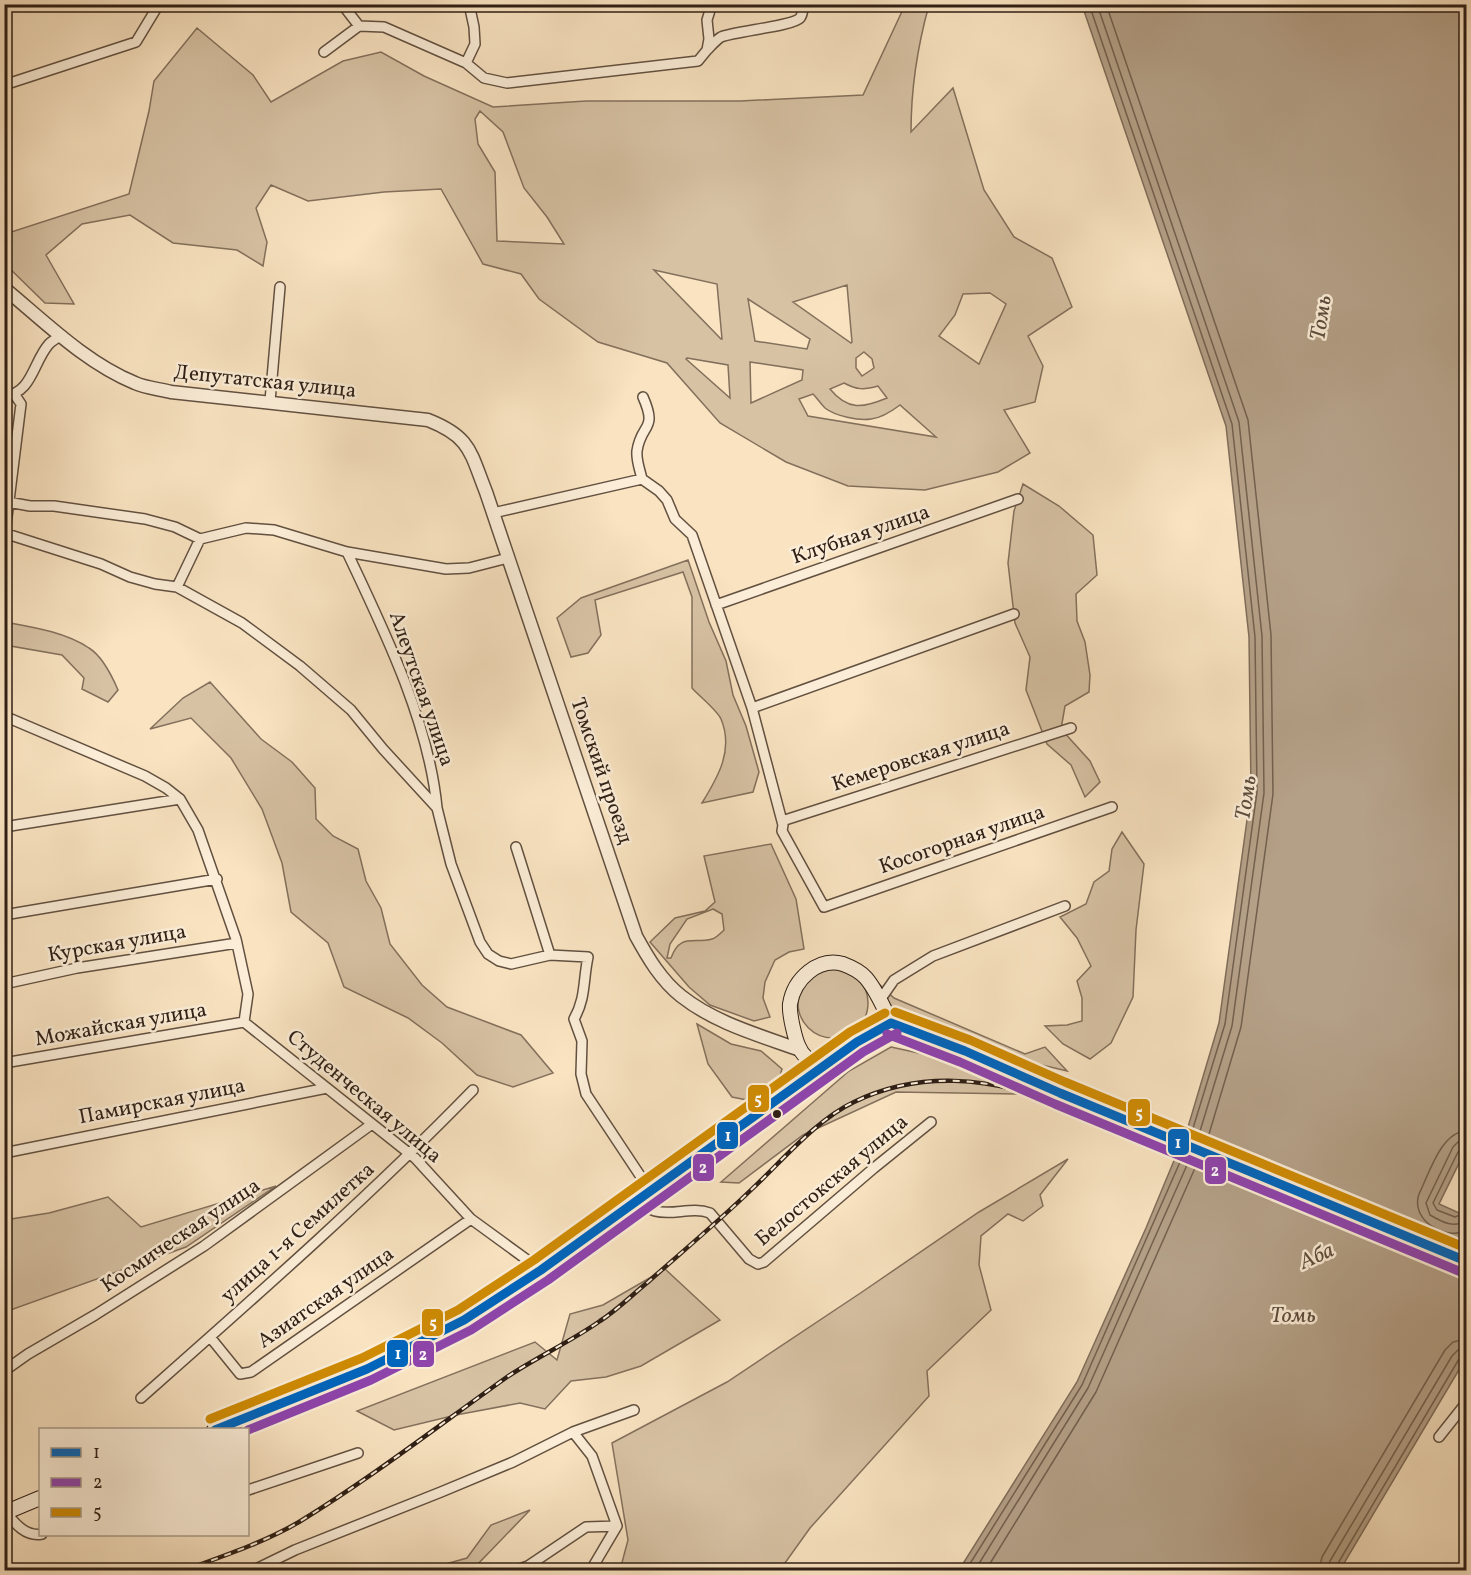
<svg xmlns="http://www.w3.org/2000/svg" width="1471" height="1575" font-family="Vollkorn,serif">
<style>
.green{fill:#d7c2a4;stroke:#83705c;stroke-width:1.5;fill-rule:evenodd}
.water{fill:#b4a087;stroke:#7f6c59;stroke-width:1.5}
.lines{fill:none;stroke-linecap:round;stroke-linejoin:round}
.shore{stroke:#72604e;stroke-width:1.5}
.minor-casing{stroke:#625040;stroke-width:12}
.tertiary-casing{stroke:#625040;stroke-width:15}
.secondary-casing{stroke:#2f1f15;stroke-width:16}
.minor{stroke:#fbedd7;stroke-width:9}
.tertiary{stroke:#fbedd7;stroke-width:12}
.secondary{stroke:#fbedd7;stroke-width:14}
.rail-casing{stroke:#2f1f15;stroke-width:4.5}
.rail{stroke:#fbedd7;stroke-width:2;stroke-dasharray:7;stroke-linecap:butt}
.bus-1-casing{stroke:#fbedd7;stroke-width:14}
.bus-2-casing{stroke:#fbedd7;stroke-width:14}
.bus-3-casing{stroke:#fbedd7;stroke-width:14}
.bus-1{stroke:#0065bd;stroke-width:9}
.bus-2{stroke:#8e44ad;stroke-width:9}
.bus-3{stroke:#cf8b04;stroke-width:9}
.bus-dot{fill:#2f1f15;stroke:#fbedd7;stroke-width:2}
.labels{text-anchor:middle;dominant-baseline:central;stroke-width:5;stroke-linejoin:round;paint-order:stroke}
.street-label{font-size:21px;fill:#2f1f15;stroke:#fbedd7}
.water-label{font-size:22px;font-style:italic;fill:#5e4c3d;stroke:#fbedd7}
.line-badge{stroke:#fbedd7;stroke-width:2}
.badge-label{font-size:16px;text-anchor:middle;font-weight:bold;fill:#fff}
</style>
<rect width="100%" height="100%" fill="#f9e3c1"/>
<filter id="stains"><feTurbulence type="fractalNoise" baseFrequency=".00333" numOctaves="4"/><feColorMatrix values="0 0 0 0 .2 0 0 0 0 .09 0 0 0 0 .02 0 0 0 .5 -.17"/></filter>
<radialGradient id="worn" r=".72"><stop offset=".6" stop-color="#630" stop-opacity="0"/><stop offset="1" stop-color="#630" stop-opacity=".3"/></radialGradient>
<path class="green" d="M905,5H929C917,48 911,86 911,132L953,88L984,190L1014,237L1052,258L1072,307L1028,336L1043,366L1035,402L1004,410L1030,453L998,472L925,490L848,486L786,462L720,423L667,363L598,342L539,299L521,274L483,264L441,189L384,192L308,201L271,185L256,208L267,242L263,266L237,250L173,243L130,215L82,224L46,255L74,304L45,303L5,264V234L129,194L149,111L154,81L197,28L253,75L271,102L343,61L381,52L424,76L493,107L586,101H740L863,95ZM480,111L503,132L524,188L547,217L564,244L497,241L495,172L478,144L475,119ZM654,270L717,284L722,339H721ZM847,285L852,342L851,343L793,302ZM990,293L1006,304L979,364L939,336L955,315L963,294ZM748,299L810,339L807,349L755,341ZM864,352L872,359L874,368L862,376L856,368V358ZM687,358L728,365L730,398L686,359ZM750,362L803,370L802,380L751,403ZM844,383C857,390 864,390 878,386L887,398C863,408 848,411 830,389ZM813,394C817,398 821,404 825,408C835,416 859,421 871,419C882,418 892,411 900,405L936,437L808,416L799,399Z
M1023,484L1059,506L1093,535L1097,575L1076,594L1077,621L1085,642L1090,675L1089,692L1065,706L1061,729L1090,761L1100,782L1085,797L1071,765L1047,744L1026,690L1030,657L1015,623L1008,563L1014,511Z
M688,560L709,622L726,661L733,695L746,726L759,772L753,792L702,803C718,777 734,750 721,719C717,710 699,696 692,688V597L683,572L595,600L601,635L588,653L571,657L557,618L581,598Z
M5,622C32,627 65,632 89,648C102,656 112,676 118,690L108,702L82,689L84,678L62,655L5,645Z
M210,682L261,739L292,762L315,788L316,819L333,836L358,849L366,881L381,908L390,944L422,985L447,1007L521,1035L553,1073L513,1087L477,1075L442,1043L408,1018L344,987L328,943L291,912L282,863L262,809L231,758L191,718L150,729L183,698Z
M1122,832L1144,864L1136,930L1133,997L1111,1043L1090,1059L1063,1044L1045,1026L1067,1025L1082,1021V998L1077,981L1091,966L1077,938L1060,917L1086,904L1094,882L1109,871L1112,849Z
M771,844L796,899L804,949L789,952L775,960L765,982L763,998L770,1017L754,1021L710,1005L689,987L650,942L675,918L705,911L715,902L704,856ZM713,909L722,914L724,930C721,933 716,938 712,939C693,944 680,933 671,958H667L670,944L687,919Z
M798 1003a35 35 0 1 1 70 0a35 35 0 1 1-70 0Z
M865,971L894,998L1025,1054L1045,1047L1067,1071L1021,1060L907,1021L877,996Z
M697,1024L731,1044L761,1051L782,1069L776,1088L757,1102L732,1097L708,1064Z
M891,1047L923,1054L979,1073L1020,1094L896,1092L803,1135L739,1183L721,1182L849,1071Z
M1068,1159L1040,1195L1043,1206L1023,1221L1008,1214L981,1236L979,1265L991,1310L927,1371L929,1396L810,1528L780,1570H620L628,1540L612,1443L727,1382L862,1292L979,1212Z
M276,1186L186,1247L5,1312V1220L49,1213L108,1197L141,1227Z
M665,1269L720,1320L641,1366L606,1377L571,1381L545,1409L520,1403L456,1415L394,1430L357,1411L535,1342L557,1360L570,1314L603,1305Z
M530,1510L475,1567L461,1570H424L467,1558L491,1525Z"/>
<path class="water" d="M1082,5H1466V1149L1439,1204L1466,1216V1358L1340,1570H959L1077,1382L1146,1228L1188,1127L1219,1023L1251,791L1249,637L1226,426Z"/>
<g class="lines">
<path class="shore" d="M1089,4L1232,424L1255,637L1257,792L1225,1024L1190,1138
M1097,4L1239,422L1262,636L1264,793L1232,1026L1197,1141
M1106,4L1248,420L1271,635L1273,794L1241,1027L1206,1144
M1466,1131C1441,1132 1429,1174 1419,1194C1410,1220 1444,1240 1466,1231
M1466,1141L1458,1142L1453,1147L1426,1203L1430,1215C1442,1222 1455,1229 1466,1220
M1466,1148L1458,1152L1433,1203L1437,1210L1455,1217L1460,1215L1466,1207
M966,1570L1082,1385L1184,1153
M975,1570L1088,1388L1191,1156
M986,1570L1096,1392L1199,1159
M1319,1570L1322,1557L1445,1350L1453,1342L1466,1339
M1328,1570L1330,1561L1452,1356L1458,1350L1466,1348
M1336,1570L1337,1565L1459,1359L1466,1356"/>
<defs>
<path id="minor" d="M342,4L359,26
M707,50C711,46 716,40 721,37C736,31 793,26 800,18C803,14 803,9 802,4
M324,52L359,26L384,27L466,63L484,78L507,83L698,61L707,50L709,39L707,20L712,4
M466,63L475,44L474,27L469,4
M4,85L136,42L159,4
M4,396C32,394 33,362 49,344C52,341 57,338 61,336
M270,401L280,287
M642,479L659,491L667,500L675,519L692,535L752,708L783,825L782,831L824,907L1112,807
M642,479C640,470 636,460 637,451C641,423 658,431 643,397
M8,502L30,506H54L145,519L175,527L200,539L246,528L274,530L347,552C384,630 429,722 437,808
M493,513L642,479
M4,533L101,564L130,577L155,584L177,587L242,623L300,666L351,710L383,749L437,808L451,864L480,942L488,954L499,961L511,964L550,955L588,957C583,980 586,998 574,1019L582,1041L581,1074L586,1094L651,1192
M5,533L21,404L15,395
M347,552L446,569L469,568L508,558
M177,587L200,539
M716,605L1018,499
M752,708L1014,614
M4,716L145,776L166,788L180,799L198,830L236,939L248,994L244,1022
M782,821L1071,728
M4,827L180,799
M516,847L550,955
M4,915L217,879
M4,984L77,968L237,943
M880,1000L894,980L933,956L1065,906
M244,1022L415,1158L471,1219L541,1270
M4,1063L244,1022
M4,1153L327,1088
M637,1202C642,1205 649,1209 655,1211C673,1216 692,1206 710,1213L749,1259L758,1264L764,1262L874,1168L931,1122
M210,1337L240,1374L251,1372L471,1219
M4,1371L28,1354L95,1315L204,1246L372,1124
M141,1398C254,1298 368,1198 473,1090
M573,1432L592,1456L617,1526
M1439,1437L1466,1403
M248,1490L358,1453
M6,1512C15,1524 26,1537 42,1534
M254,1570L295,1550L441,1492L513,1462L573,1432L634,1410
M517,1570L528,1566L586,1527L617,1526
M591,1570L617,1526"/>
<path id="tertiary" d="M4,288C45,322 86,363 135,383C146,388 160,389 171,392L428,420C471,437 470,452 486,492L636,936C648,958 661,980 681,996C715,1023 759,1035 800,1050"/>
<path id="secondary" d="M819,1069C814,1063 803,1057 800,1049C795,1041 789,1013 790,1004C794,979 818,957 843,964C851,967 860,971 866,978C877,991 884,1008 891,1023L965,1051L1060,1093L1466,1261
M214,1430L367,1369L464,1320L541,1270L651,1192L857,1042L891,1023
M4,1513L40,1498"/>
</defs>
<use href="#minor" class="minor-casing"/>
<use href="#tertiary" class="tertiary-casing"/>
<use href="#secondary" class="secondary-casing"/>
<use href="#minor" class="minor"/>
<use href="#tertiary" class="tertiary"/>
<use href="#secondary" class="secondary"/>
<defs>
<path id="rail" d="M185,1570C223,1556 263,1543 299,1522C371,1478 438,1426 507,1377C537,1357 570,1342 600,1321C617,1310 632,1295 648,1282C683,1251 719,1221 752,1189C783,1160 816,1120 854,1102C920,1070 988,1078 1055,1101L1466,1275"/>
</defs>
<use href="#rail" class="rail-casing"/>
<use href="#rail" class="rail"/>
<defs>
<path id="bus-1" d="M891,1023L965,1051L1060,1093L1466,1261
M215,1430L367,1369L464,1320L541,1270L857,1042L891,1023"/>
<path id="bus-2" d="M887,1034L960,1062L1055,1104L1461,1272
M248,1430L371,1380L471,1330L548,1280L863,1052L897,1033"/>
<path id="bus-3" d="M895,1012L970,1040L1065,1082L1466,1248
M210,1419L362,1358L458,1310L534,1260L850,1032L885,1013"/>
</defs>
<use href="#bus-1" class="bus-1-casing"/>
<use href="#bus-2" class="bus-2-casing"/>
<use href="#bus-3" class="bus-3-casing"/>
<use href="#bus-1" class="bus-1"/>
<use href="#bus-2" class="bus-2"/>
<use href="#bus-3" class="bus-3"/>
</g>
<circle class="bus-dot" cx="777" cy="1114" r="5"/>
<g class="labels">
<g class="street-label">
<text transform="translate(265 382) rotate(6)">Депутатская улица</text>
<text transform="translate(861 535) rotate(-19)">Клубная улица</text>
<text transform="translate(421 689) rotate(71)">Алеутская улица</text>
<text transform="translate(921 757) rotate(-18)">Кемеровская улица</text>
<text transform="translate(601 771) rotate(71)">Томский проезд</text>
<text transform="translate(962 840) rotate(-19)">Косогорная улица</text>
<text transform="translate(117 944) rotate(-10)">Курская улица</text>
<text transform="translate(121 1025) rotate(-10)">Можайская улица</text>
<text transform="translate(364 1097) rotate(40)">Студенческая улица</text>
<text transform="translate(162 1102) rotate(-11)">Памирская улица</text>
<text transform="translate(832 1181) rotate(-40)">Белостокская улица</text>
<text transform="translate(298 1233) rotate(-42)">улица 1-я Семилетка</text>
<text transform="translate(181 1236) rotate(-34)">Космическая улица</text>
<text transform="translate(326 1298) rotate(-35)">Азиатская улица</text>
</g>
<g class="water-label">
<text transform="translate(1322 318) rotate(-81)">Томь</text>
<text transform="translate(1247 798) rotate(-81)">Томь</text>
<text transform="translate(1317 1257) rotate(-24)">Аба</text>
<text x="1293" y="1316">Томь</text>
</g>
</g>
<g class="line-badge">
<rect x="747" y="1084" width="23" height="29" rx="6" fill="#cf8b04"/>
<rect x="1127" y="1098" width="24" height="29" rx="6" fill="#cf8b04"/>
<rect x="716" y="1121" width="23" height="29" rx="6" fill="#0065bd"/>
<rect x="1167" y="1128" width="23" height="28" rx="6" fill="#0065bd"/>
<rect x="692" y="1153" width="23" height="29" rx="6" fill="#8e44ad"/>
<rect x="1204" y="1156" width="23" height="29" rx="6" fill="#8e44ad"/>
<rect x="421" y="1308" width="23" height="29" rx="6" fill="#cf8b04"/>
<rect x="386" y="1339" width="23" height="29" rx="6" fill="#0065bd"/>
<rect x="412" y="1340" width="23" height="28" rx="6" fill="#8e44ad"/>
</g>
<g class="badge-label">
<text x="758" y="1104">5</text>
<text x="1139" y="1118">5</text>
<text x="728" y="1141">1</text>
<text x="1178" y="1148">1</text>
<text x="703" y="1173">2</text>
<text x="1215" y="1176">2</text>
<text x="433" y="1328">5</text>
<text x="398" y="1359">1</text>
<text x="423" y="1360">2</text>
</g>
<rect width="1471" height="1575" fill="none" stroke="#f9e3c1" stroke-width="24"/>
<rect x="6" y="6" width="1459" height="1563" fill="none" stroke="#2f1f15" stroke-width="3"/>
<rect x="12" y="12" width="1447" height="1551" fill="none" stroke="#2f1f15" stroke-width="1.5"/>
<rect x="39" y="1428" width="210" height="108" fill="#fbedd7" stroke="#a99b89" stroke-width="1.5"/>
<rect x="51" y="1448" width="30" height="9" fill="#0065bd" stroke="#a99b89" stroke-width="1.5"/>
<text x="93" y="1458" font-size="18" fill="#2f1f15">1</text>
<rect x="51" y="1478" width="30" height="9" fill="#8e44ad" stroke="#a99b89" stroke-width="1.5"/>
<text x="93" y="1488" font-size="18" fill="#2f1f15">2</text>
<rect x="51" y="1508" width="30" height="9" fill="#cf8b04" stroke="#a99b89" stroke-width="1.5"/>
<text x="93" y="1518" font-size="18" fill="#2f1f15">5</text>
<rect width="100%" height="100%" filter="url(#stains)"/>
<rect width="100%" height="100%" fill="url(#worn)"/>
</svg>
